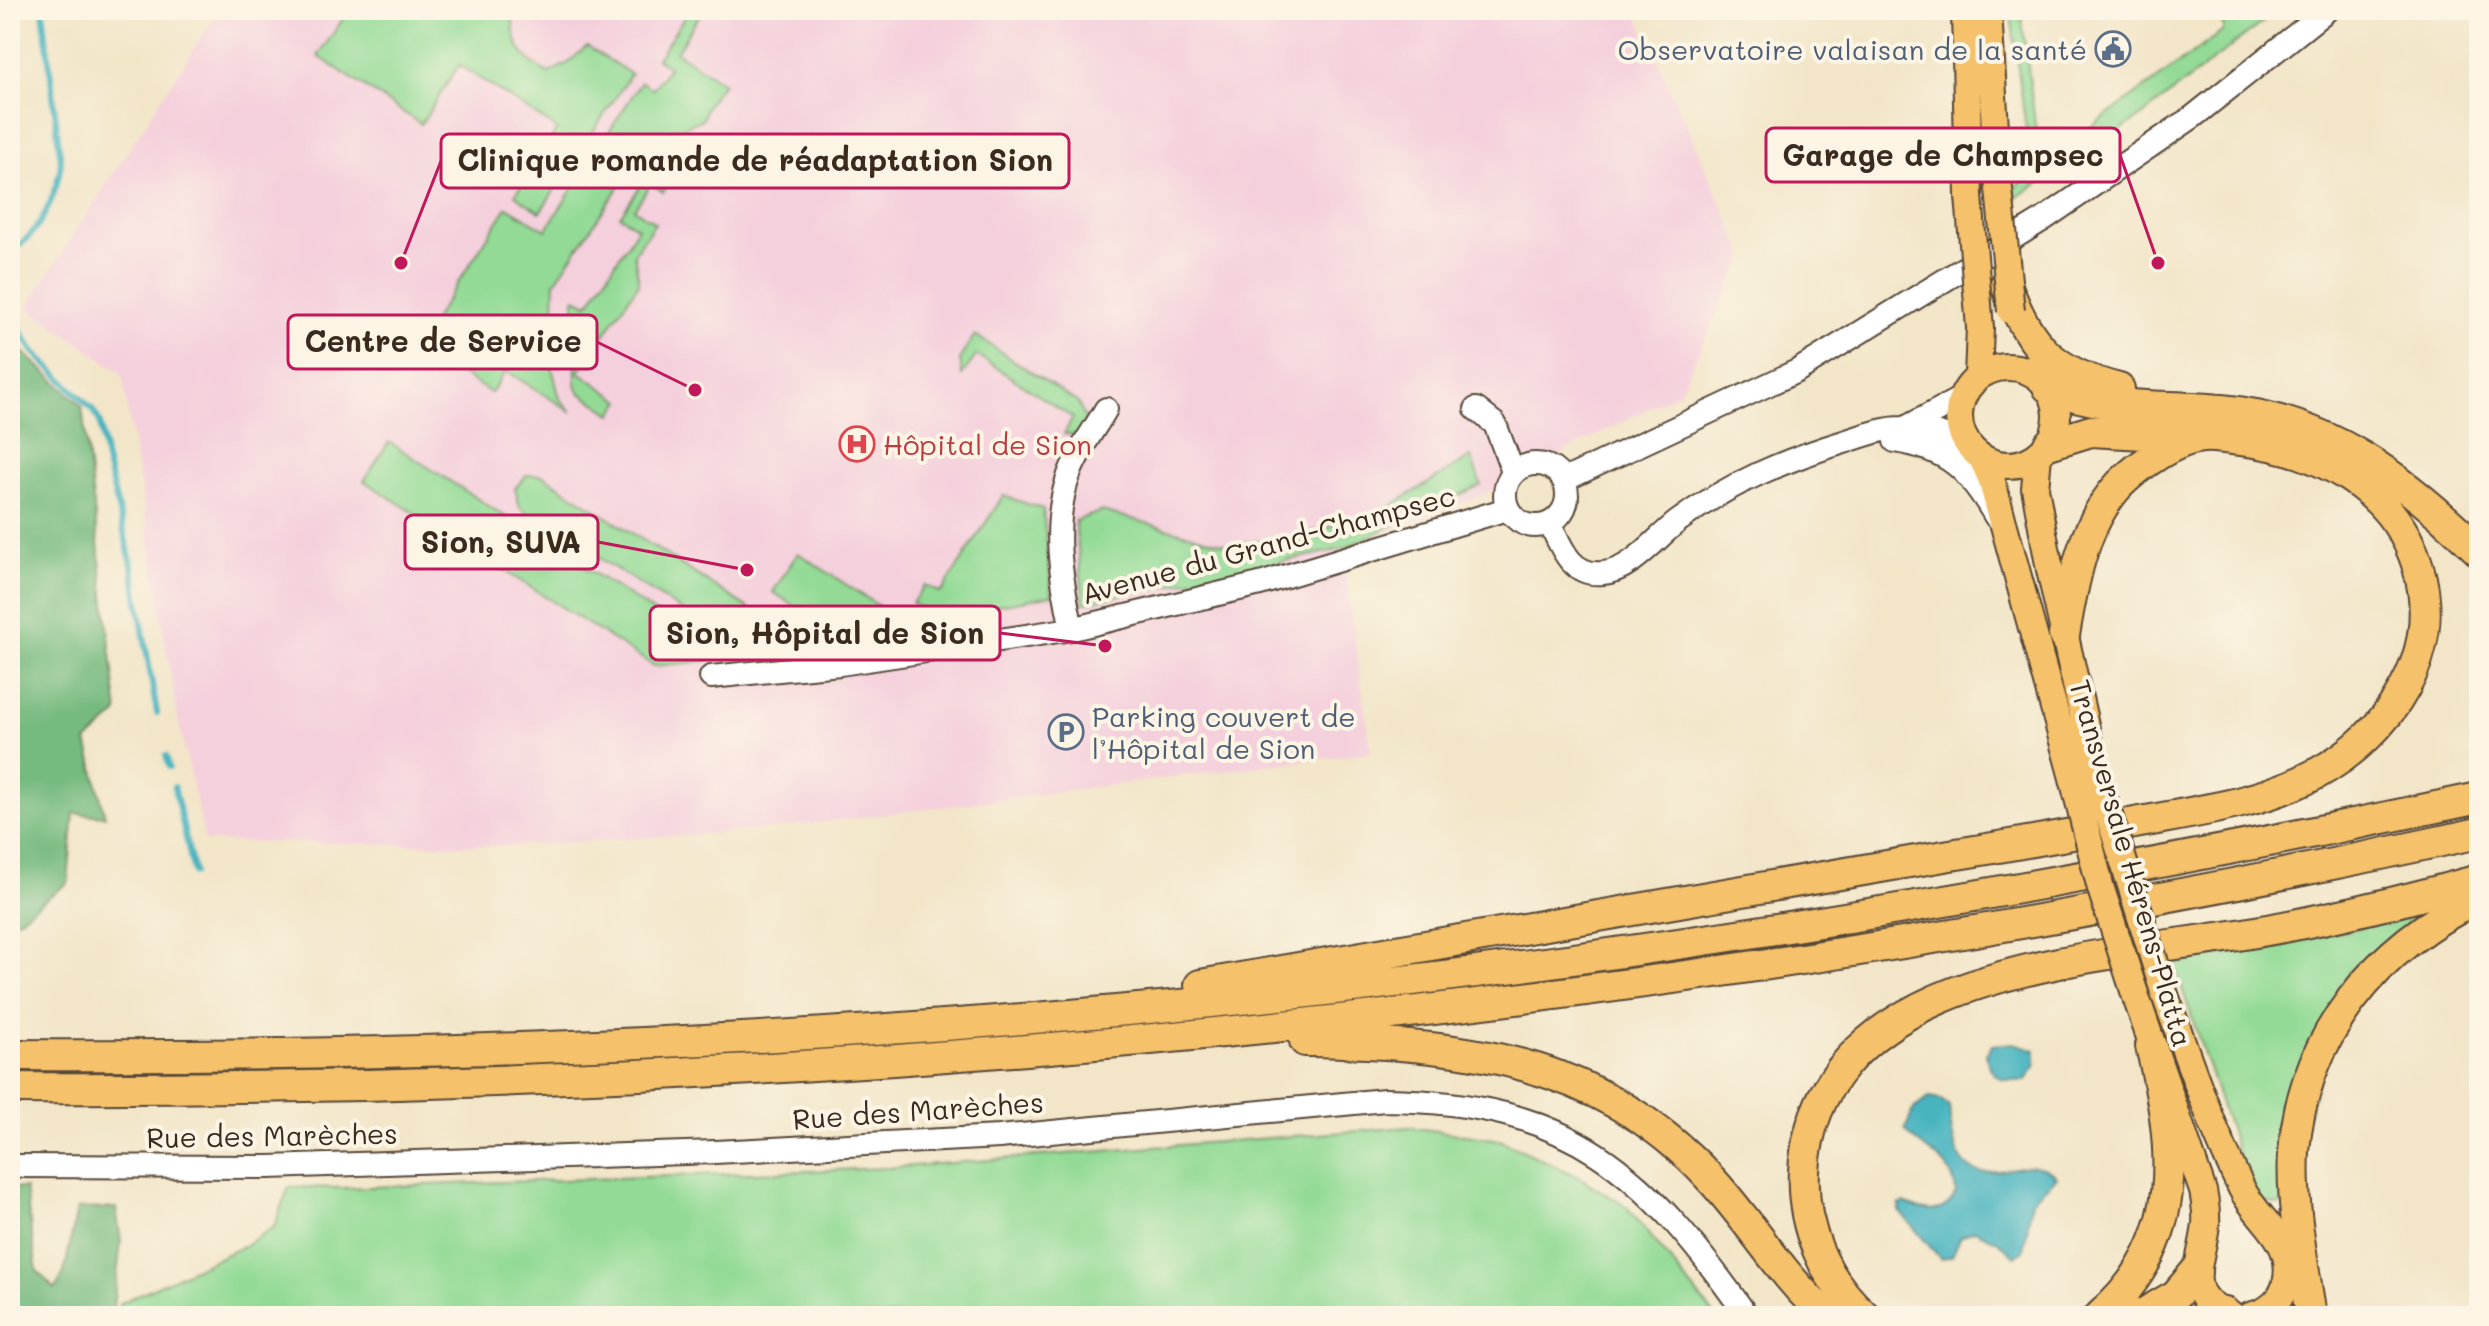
<svg xmlns="http://www.w3.org/2000/svg" width="2489" height="1326" font-family="Mali,sans-serif">
<style>
.built{fill:#f4cfdc}
.green{fill:#92da95;stroke:#66825a;stroke-width:2}
.forest{fill:#75ba7e;stroke:#58724e;stroke-width:2}
.water{fill:#46b4c0;stroke:#406f6f;stroke-width:2}
.lines{fill:none;stroke-linecap:round;stroke-linejoin:round}
.stream{stroke:#46b4c0;stroke-width:6}
.minor-casing{stroke:#564638;stroke-width:26}
.major-casing{stroke:#564638;stroke-width:30}
.highway-casing{stroke:#564638;stroke-width:34}
.minor{stroke:#fff;stroke-width:22}
.major{stroke:#f5c16b;stroke-width:26}
.highway{stroke:#f5c16b;stroke-width:30}
.major-bridge-casing{stroke:#564638;stroke-width:30;stroke-linecap:butt}
.major-bridge{stroke:#f5c16b;stroke-width:26}
.labels{text-anchor:middle;dominant-baseline:central;stroke-width:8;stroke-linejoin:round;paint-order:stroke}
.service-label{font-size:28px;fill:#4e5e75;stroke:#fcf5e5;text-anchor:end}
.health-label{font-size:28px;fill:#be3a42;stroke:#fcf5e5;text-anchor:start}
.street-label{font-size:28px;fill:#3b2a1e;stroke:#fcf5e5}
.leader{fill:none;stroke:#c2185b;stroke-width:3}
.callout-dot{fill:#c2185b;stroke:#fcf5e5;stroke-width:3}
.callout{fill:#fcf5e5;stroke:#c2185b;stroke-width:3}
.callout-label{font-size:30px;text-anchor:middle;font-weight:bold;fill:#3b2a1e}
</style>
<rect width="100%" height="100%" fill="#fcf5e5"/>
<filter id="ink" filterUnits="userSpaceOnUse"><feTurbulence type="fractalNoise" baseFrequency=".0125" numOctaves="2"/><feDisplacementMap in="SourceGraphic" scale="16" xChannelSelector="R" yChannelSelector="G"/><feConvolveMatrix kernelMatrix="1 2 1 2 8 2 1 2 1" color-interpolation-filters="sRGB"/></filter>
<filter id="wash" filterUnits="userSpaceOnUse"><feTurbulence type="fractalNoise" baseFrequency=".006" numOctaves="4" result="noise"/><feDisplacementMap in="SourceGraphic" scale="32" xChannelSelector="R" yChannelSelector="G"/><feGaussianBlur stdDeviation="1.8" result="paint"/><feColorMatrix in="noise" values="0 0 0 0 0 0 0 0 0 0 0 0 0 0 0 0 0 1.4 0 .05"/><feComposite in="paint" operator="in"/></filter>
<g filter="url(#wash)">
<rect width="100%" height="100%" fill="#f2e5c8"/>
<path class="built" d="M219,10H1635L1745,256L1679,392L1483,495L1342,549L1371,752L753,831L508,846L205,841L178,719L122,373L27,307Z"/>
<path class="green" d="M349,10H513C511,40 521,60 549,73L567,64L587,46L631,74L540,212L515,195L557,129L459,65L421,124L318,56Z
M689,10H703L676,52L723,83L706,107L703,119L660,137L645,148L555,282L552,368L560,399L572,412L506,371L491,393L417,346L507,207L546,230L641,82L653,89L669,67L657,59Z
M2019,10H2035L2022,19L2038,148L2055,153L2222,32L2224,27L2212,10H2278L2139,118L2016,198V187L2026,179L2031,168L2011,15Z
M679,152L687,156L663,192L651,184L634,209L655,223L634,254L639,283L579,372L621,401L612,414L579,392L576,384L574,300L576,298L587,304L592,299L638,228L620,216L658,160Z
M975,335L1078,403L1086,420L1077,435L1064,434L1073,418L977,355L962,375L960,358Z
M389,442L707,646L710,653L707,661L654,666L364,481Z
M1471,457L1481,485L1342,549L1084,603L1075,521L1102,511L1225,544L1290,539L1386,509Z
M527,475H542L798,640L799,652C784,663 765,654 749,653L520,508L515,488Z
M1003,496L1043,509L1052,595L938,617L912,603L925,585L941,593Z
M798,553L897,618L900,622L831,630L773,592Z
M2422,916L2364,962L2345,988L2282,1205L2262,1201L2248,1185L2174,964Z
M1409,1127L1500,1140L1577,1176L1627,1207L1715,1316H116L120,1303L242,1247L274,1227L289,1187L344,1188L886,1168Z"/>
<path class="forest" d="M10,340L82,406L118,713L87,741L105,816L74,813L68,883L10,925Z
M10,1188H25L37,1271L55,1289L64,1273L77,1209L116,1208L121,1242L112,1316H10Z"/>
<path class="water" d="M2014,1043L2036,1050V1065L2025,1081C2002,1082 1990,1078 1986,1054L1992,1045Z
M1928,1098L1941,1100L1949,1106C1956,1227 2020,1138 2057,1177L2032,1200L2024,1250L2015,1256L1998,1241L1975,1230L1961,1236L1952,1256L1941,1259L1899,1211V1205L1904,1203C1925,1212 1944,1217 1956,1193C1953,1157 1924,1154 1905,1130L1914,1109Z"/>
<g class="lines">
<path class="stream" d="M10,256C15,247 25,242 32,233C49,212 57,189 61,163L43,10
M10,313L33,351L93,410L100,422L105,456L132,565L157,713
M166,756L169,767
M174,787L194,873"/>
</g>
</g>
<g filter="url(#ink)">
<g class="lines">
<defs>
<path id="minor" d="M1476,409L1495,424L1513,472
M1905,428L1963,397
M1895,441C1950,450 1968,470 1996,517
M1505 495a31 31 0 1 1 62 0a31 31 0 1 1-62 0Z
M1564,480L1797,371L2044,219L2194,116L2327,10
M1550,523C1561,547 1571,577 1603,573C1631,571 1656,538 1677,522C1729,483 1785,460 1847,441C1865,435 1886,427 1906,428C1928,429 1950,437 1970,446
M1072,629C1061,578 1051,525 1069,475C1077,452 1094,430 1106,409
M711,677L840,664L1072,629L1260,584L1507,509
M10,1166L269,1167L715,1152L999,1137L1385,1100C1570,1102 1645,1171 1747,1316"/>
<path id="major" d="M1965,10L1969,196
M1988,10L1998,179
M1959 416a49 49 0 1 1 98 0a49 49 0 1 1-98 0Z
M1978,377L1980,328
M2038,456L2035,488L2050,570L2096,773
M1982,458L1991,478L2073,778
M2165,995C2189,1060 2211,1127 2242,1189C2254,1214 2283,1233 2287,1261C2291,1289 2277,1310 2250,1316
M2137,1000L2203,1191C2205,1202 2207,1212 2206,1224C2202,1264 2179,1296 2232,1316"/>
<path id="highway" d="M2006,284C2028,346 2054,373 2119,389
M2048,387C2109,411 2159,404 2222,410C2329,420 2405,479 2479,551
M2049,444L2091,431L2196,437
M1200,985C1450,942 1700,898 1950,855C2013,845 2077,833 2140,822C2199,811 2262,803 2316,774C2390,733 2444,655 2418,567C2394,488 2319,449 2241,440C2229,439 2215,436 2203,437C2176,439 2139,465 2120,484C2082,525 2073,583 2064,635
M1305,1041C1460,1044 1596,1057 1708,1176C1750,1220 1781,1276 1827,1316
M10,1055C444,1058 876,1039 1308,992C1701,949 2092,880 2479,798
M10,1088C840,1093 1668,1011 2479,833
M1865,1316C1824,1280 1801,1225 1804,1171C1816,966 2100,959 2250,933C2328,920 2403,901 2479,880
M2100,1316C2187,1241 2175,1146 2151,1046
M2140,1316L2176,1295L2196,1271
M2204,1316L2225,1313
M2311,1316C2303,1263 2291,1205 2294,1152C2302,1037 2378,945 2479,898"/>
</defs>
<use href="#minor" class="minor-casing"/>
<use href="#major" class="major-casing"/>
<use href="#highway" class="highway-casing"/>
<use href="#minor" class="minor"/>
<use href="#major" class="major"/>
<use href="#highway" class="highway"/>
<defs>
<path id="major-bridge" d="M1998,179L2011,311
M1969,196L1980,328
M2096,773L2165,995
M2073,778L2101,889L2137,1000"/>
</defs>
<use href="#major-bridge" class="major-bridge-casing"/>
<use href="#major-bridge" class="major-bridge"/>
</g>
</g>
<defs>
<symbol id="civic-ring" viewBox="-11 -11 22 22"><circle r="9.5" fill="#fcf5e5" stroke="#5c6f8a" stroke-width="1.5"/><path d="M-.6-6.5H3V-4.5H.6V-3L4-1V1h2V6H-6V1h2V-1L-.6-3ZM-1.2 2.5V6h2.4V2.5Z" fill="#5c6f8a"/></symbol>
<symbol id="hospital-ring" viewBox="-11 -11 22 22"><circle r="9.5" fill="#fcf5e5" stroke="#e0444e" stroke-width="1.5"/><path d="M-5-5h3v3.5h4V-5h3V5h-3V1.5h-4V5h-3Z" fill="#e0444e"/></symbol>
<symbol id="parking-ring" viewBox="-11 -11 22 22"><circle r="9.5" fill="#fcf5e5" stroke="#5c6f8a" stroke-width="1.5"/><path d="M-3.5-5.5H1a3.5 3.5 0 0 1 0 7H-1V5.5H-3.5ZM-1-3.4V-.6H.8a1.4 1.4 0 0 0 0-2.8Z" fill="#5c6f8a"/></symbol>
</defs>
<g fill-rule="evenodd">
<use href="#civic-ring" x="2093" y="29" width="40" height="40"/>
<use href="#hospital-ring" x="837" y="424" width="40" height="40"/>
<use href="#parking-ring" x="1046" y="712" width="40" height="40"/>
</g>
<g class="labels">
<g class="service-label">
<text x="2087" y="49">Observatoire valaisan de la santé</text>
<text x="1092" y="716" text-anchor="start">Parking couvert de<tspan x="1092" dy="32">l’Hôpital de Sion</tspan></text>
</g>
<g class="health-label">
<text x="883" y="444">Hôpital de Sion</text>
</g>
<g class="street-label">
<text transform="translate(1268 544) rotate(-15)">Avenue du Grand-Champsec</text>
<text transform="translate(2132 863) rotate(74)">Transversale Hérens-Platta</text>
<text transform="translate(918 1110) rotate(-4)">Rue des Marèches</text>
<text transform="translate(272 1135) rotate(-1)">Rue des Marèches</text>
</g>
</g>
<path class="leader" d="M2158 263L2120 155M401 263L441 161M695 390L597 342M747 570L598 542M1105 646L1000 633"/>
<g class="callout-dot">
<circle cx="2158" cy="263" r="8"/>
<circle cx="401" cy="263" r="8"/>
<circle cx="695" cy="390" r="8"/>
<circle cx="747" cy="570" r="8"/>
<circle cx="1105" cy="646" r="8"/>
</g>
<g class="callout">
<rect x="1766" y="128" width="354" height="54" rx="8"/>
<rect x="441" y="134" width="628" height="54" rx="8"/>
<rect x="288" y="315" width="309" height="54" rx="8"/>
<rect x="405" y="515" width="193" height="54" rx="8"/>
<rect x="650" y="606" width="350" height="54" rx="8"/>
</g>
<g class="callout-label">
<text x="1943" y="166">Garage de Champsec</text>
<text x="755" y="171">Clinique romande de réadaptation Sion</text>
<text x="443" y="352">Centre de Service</text>
<text x="501" y="553">Sion, SUVA</text>
<text x="825" y="644">Sion, Hôpital de Sion</text>
</g>
<rect width="2489" height="1326" fill="none" stroke="#fcf5e5" stroke-width="40"/>
</svg>
